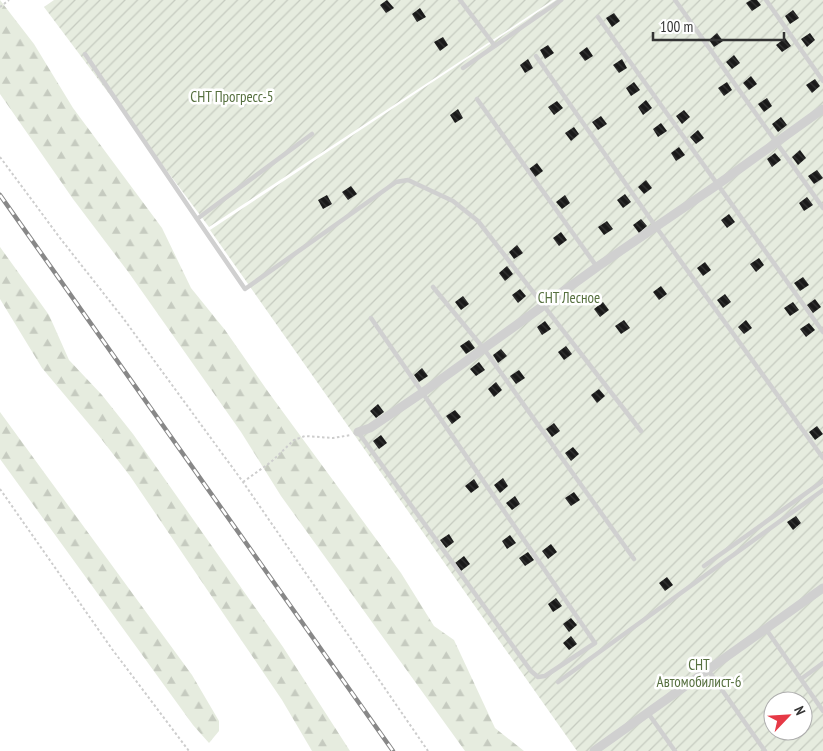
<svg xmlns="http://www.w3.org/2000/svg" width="823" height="751" font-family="'PT Sans Narrow',sans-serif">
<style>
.forest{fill:url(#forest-firs)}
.garden{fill:url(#garden-furrows);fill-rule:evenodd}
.building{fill:url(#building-back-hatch)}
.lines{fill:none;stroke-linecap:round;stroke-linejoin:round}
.path{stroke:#cdcdcd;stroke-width:2;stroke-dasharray:2.5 2.5;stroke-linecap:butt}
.service{stroke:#d0d0d0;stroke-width:4.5}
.minor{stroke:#d0d0d0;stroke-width:9}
.rail-casing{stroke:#888;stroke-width:4.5}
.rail{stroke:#fff;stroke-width:2.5;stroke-dasharray:8;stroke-linecap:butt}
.labels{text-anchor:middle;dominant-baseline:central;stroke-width:5;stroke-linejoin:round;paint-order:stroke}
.park-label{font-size:15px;fill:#56703f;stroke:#fff}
</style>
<defs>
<pattern id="forest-firs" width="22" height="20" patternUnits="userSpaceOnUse" patternTransform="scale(1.25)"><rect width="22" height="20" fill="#e6ecdf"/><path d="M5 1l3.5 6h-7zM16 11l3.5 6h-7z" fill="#c6cbc0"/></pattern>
<pattern id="garden-furrows" width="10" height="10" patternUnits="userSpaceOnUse" patternTransform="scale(1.25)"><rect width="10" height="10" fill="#e6ecdf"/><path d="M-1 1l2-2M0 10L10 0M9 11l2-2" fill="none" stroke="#c6cbc0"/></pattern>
<pattern id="building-back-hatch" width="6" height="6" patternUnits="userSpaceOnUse" patternTransform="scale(1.25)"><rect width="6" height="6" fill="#1a1a1a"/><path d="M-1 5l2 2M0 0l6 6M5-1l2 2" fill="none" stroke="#333"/></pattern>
</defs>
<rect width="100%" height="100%" fill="#fff"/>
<path class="forest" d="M0,0L34,44L73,108L162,228L191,288L225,330L269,393L401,573L434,626L454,640L495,728L524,751H465L281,496L241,432L129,273L73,199L0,94Z
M0,247L49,315L69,360L102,395L133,434L283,647L350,751H312L282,700L130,476L99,436L42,368L0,299Z
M0,412L192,675L219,721V731L209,743L193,725L0,459Z"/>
<path class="garden" d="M54,0H553L209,227L44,7Z
M556,0H823V751H577L210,230ZM773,701H803V731H773Z"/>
<path class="building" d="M387,0L394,8L386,13L380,5Z
M751,0H757L761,5L752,11L746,3Z
M420,8L426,17L417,22L412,14Z
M793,10L799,18L790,24L785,16Z
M614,13L620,21L612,27L606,18Z
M717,33L723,41L714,47L709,40Z
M810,33L815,40L807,47L801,39Z
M443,37L448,45L440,51L434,42Z
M785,38L791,46L782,52L776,45Z
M548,45L554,53L545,59L540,50Z
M587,47L593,56L585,61L579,53Z
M734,55L740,63L732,69L726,62Z
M528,59L533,68L525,73L520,65Z
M622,59L627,68L619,73L613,65Z
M751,76L757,84L749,90L743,83Z
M815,79L820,86L812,93L806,85Z
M634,82L640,90L631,96L626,88Z
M727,82L732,90L724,96L718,88Z
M767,98L772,106L764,112L758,104Z
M646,100L652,108L643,115L638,107Z
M557,101L563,108L554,115L548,107Z
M458,109L463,118L455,123L450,115Z
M684,110L690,117L682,124L676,116Z
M601,116L607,124L598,130L592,122Z
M781,117L787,125L778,132L772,124Z
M661,123L667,131L658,137L653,129Z
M574,127L579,134L571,141L565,133Z
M698,130L704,138L696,144L690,137Z
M679,147L685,155L676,161L671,153Z
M800,150L806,158L798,165L792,157Z
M775,153L781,160L772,167L767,159Z
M537,163L543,171L535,177L529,169Z
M817,170L823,178L814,184L808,176Z
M646,180L652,188L644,194L638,187Z
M351,186L357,194L348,200L342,192Z
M625,194L631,202L623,208L617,200Z
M327,195L332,204L323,209L318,200Z
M565,195L570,203L562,209L556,202Z
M807,197L813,205L804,211L799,203Z
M729,214L735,222L727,228L721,220Z
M641,219L647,226L639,233L633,225Z
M607,221L613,229L604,235L598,227Z
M561,232L567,240L559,246L553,238Z
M517,245L523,253L514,259L509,252Z
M759,258L764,265L756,272L750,264Z
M705,262L711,270L703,276L697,268Z
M507,266L513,274L505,281L499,273Z
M803,277L809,285L800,291L794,283Z
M661,286L667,294L659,300L653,292Z
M520,289L526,296L518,303L512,295Z
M725,294L731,302L723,308L717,300Z
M463,296L469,304L461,310L455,302Z
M815,299L821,307L813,313L807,305Z
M603,302L609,310L600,317L594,309Z
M793,302L799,310L790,316L784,308Z
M624,320L630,328L621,334L615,326Z
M746,320L752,328L744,334L738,327Z
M545,321L551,329L542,335L537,327Z
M809,323L815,330L806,337L800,329Z
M469,340L475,348L466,354L460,346Z
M566,346L572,354L564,360L558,352Z
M501,349L507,356L498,363L493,355Z
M479,362L485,370L476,376L470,369Z
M422,368L428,376L419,382L414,375Z
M519,370L525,378L516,384L510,376Z
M496,382L502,390L494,397L488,389Z
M599,389L605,396L597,403L591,395Z
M378,404L384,412L376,418L370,411Z
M455,410L461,417L452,424L446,416Z
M554,423L560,431L552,437L546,429Z
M817,426L823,434L815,440L809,432Z
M381,435L387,443L379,449L373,441Z
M573,447L579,454L571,461L565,453Z
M503,478L508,486L500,493L494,485Z
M474,479L479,487L471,493L465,486Z
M574,492L580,500L571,506L565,498Z
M515,496L520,504L512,510L506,503Z
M796,516L801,523L793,530L787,522Z
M449,534L454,542L446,548L440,540Z
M510,535L516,543L507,549L502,541Z
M551,544L557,552L548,559L542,551Z
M528,552L534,560L525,566L519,558Z
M464,556L470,564L461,571L455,563Z
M667,577L673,585L665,591L659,583Z
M556,598L562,606L553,612L548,604Z
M571,618L577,625L569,632L563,624Z
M571,636L577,644L569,650L563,643Z"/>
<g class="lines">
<path class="path" d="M0,7L9,0
M0,157L60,238L123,318L243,482L428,751
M243,482L271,462L294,440L305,436L333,438L351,435
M0,489L112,649L189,751"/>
<path class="service" d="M460,0L495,46
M675,0L823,208
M766,0L823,81
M598,17L823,332
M85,54L197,219
M536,56L656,227L823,458
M463,68L561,0
M477,99L597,267
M312,134L197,219L245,289L396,182L408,180L453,201L478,221L641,431
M433,287L484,349L634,559
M358,432L531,671L538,677L545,676L595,643L371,318
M704,566L823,481
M766,629L823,711
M708,670L765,751
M801,679L823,663
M558,682L823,490
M648,713L675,751"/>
<path class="minor" d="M358,432L370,428L422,393L597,267L717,185L823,109
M594,751L823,588"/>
<defs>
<path id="rail" d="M0,195L393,751"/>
</defs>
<use href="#rail" class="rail-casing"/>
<use href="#rail" class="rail"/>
</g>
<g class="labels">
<g class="park-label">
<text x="232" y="96">СНТ Прогресс-5</text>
<text x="569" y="297">СНТ Лесное</text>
<text x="699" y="664">СНТ<tspan x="699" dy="17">Автомобилист-6</tspan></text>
</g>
</g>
<g transform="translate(788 716) rotate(65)"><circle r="24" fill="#ffffff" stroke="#adadad"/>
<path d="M0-4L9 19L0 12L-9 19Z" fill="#e63946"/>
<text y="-8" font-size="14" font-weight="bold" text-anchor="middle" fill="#333333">N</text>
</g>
<path d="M653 32v8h131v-8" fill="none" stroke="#333333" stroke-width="2.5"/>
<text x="660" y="32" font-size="15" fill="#333333" stroke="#ffffff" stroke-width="4" paint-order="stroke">100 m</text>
</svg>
